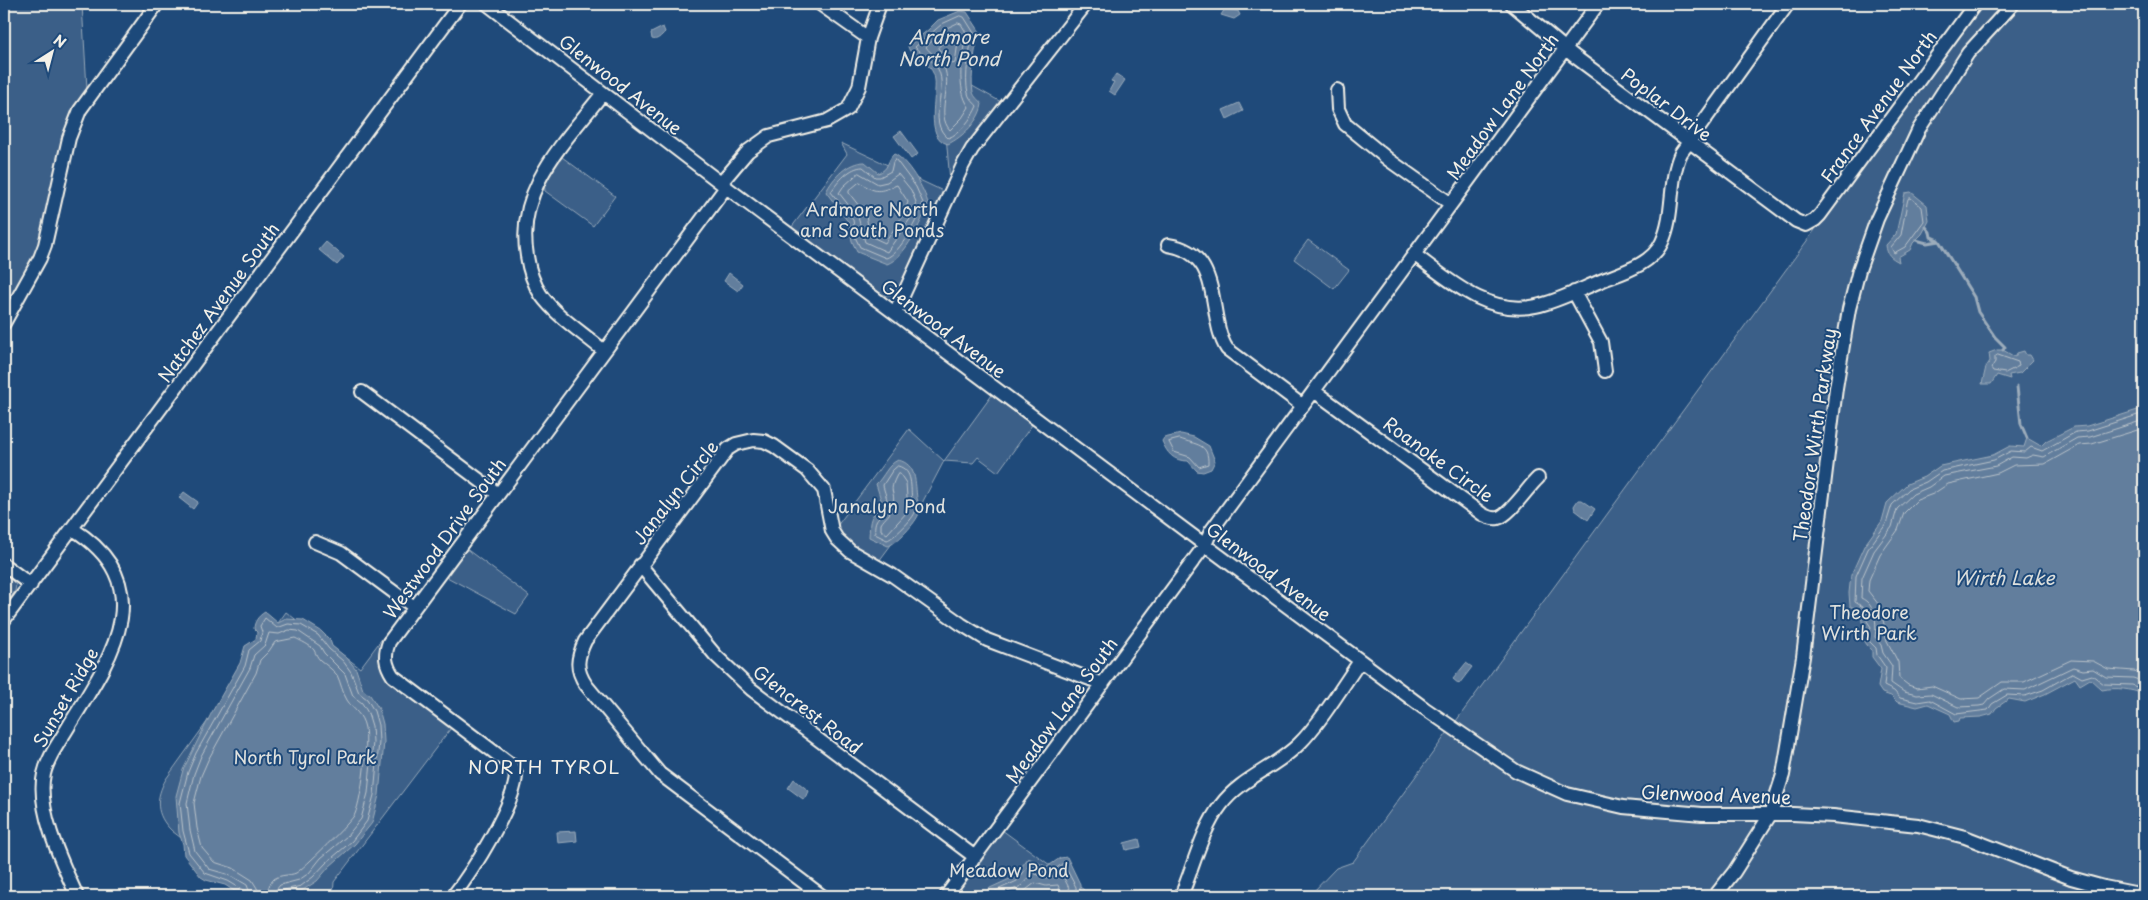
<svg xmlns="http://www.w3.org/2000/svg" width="2148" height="900" font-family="'Playpen Sans',sans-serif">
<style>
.green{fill:#3a5f88;stroke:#97a8b8}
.water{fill:#627e9d;stroke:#9cacbb}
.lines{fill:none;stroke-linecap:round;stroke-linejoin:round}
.shore{stroke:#bac3ca;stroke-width:1}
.stream{stroke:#9cacbb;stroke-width:3}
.minor-casing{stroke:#f4f1e8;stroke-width:16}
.minor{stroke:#1f4a7a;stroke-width:12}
.labels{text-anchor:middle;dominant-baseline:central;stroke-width:4;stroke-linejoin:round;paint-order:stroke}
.street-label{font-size:18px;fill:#f4f1e8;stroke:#1f4a7a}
.park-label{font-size:18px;fill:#e1e2de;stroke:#1f4a7a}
.water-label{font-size:19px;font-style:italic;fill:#dee0dd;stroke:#1f4a7a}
.neighbourhood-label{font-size:19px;letter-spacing:1px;fill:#f4f1e8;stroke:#1f4a7a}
</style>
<rect width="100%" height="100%" fill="#1f4a7a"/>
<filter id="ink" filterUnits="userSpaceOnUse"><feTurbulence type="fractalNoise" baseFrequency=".02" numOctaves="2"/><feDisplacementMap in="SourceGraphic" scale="10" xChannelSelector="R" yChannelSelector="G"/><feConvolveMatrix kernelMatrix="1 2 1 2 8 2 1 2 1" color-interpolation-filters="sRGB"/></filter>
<g filter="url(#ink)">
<path class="green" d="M4,4H82L87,89L71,116L47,220L34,258L4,314Z
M1980,4H2144V896H1311L1312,893L1336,868L1353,862Z
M940,68L1001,102L974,137L950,181Z
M841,143L945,192L903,281C897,291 892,300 880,293L791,228L847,154Z
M562,157L615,196L593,226L545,191L544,181Z
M1308,240L1349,270L1334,289L1294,259Z
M992,395L1032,425L998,472L978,457L973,463L944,461L922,503L879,561C863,552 844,545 837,526L909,429L944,461Z
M465,548L529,596L516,614L445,576Z
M4,573L16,585L15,591L4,607Z
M286,612L360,668L384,636C369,668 391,683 413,700C426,709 438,719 451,728L334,882L333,896H257L172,831C155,815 155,798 166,779Z
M1002,830L1084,890L1080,896H955Z"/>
<path class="water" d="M1225,9L1238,11L1240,15L1234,19L1221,15Z
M960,11L967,12L980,32C975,45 970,78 973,92C974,97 979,100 982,104C980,120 963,137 948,144C924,138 937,96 935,80C933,60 909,58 908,46L928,30L938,20Z
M663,27L665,32C661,36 657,41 652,39L651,33Z
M1116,74L1125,80L1115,95L1109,91L1114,82L1111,81Z
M1239,103L1243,111L1227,119L1223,110Z
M901,131L918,154L911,159L894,136Z
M894,154C906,158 926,191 928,204C922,221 905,258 887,264L857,252L852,241L849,223L826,192C833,177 848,162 865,162L878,173C889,170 887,160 894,154Z
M1911,192L1927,205L1929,221L1922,234L1913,243L1910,250L1898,257L1899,262C1890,257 1887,255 1886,245L1896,234L1905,193Z
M326,242L344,257L337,265L319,250Z
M729,273L743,284L738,291L724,281Z
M1997,350H2003L2015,357L2017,353L2024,351L2026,355H2030L2033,360L2020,373L2009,375L2010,379L1997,375L1991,384H1982L1986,367L1990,361L1989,353Z
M2144,408V694C2130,689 2117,687 2102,690L2090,679L2080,685L2075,678L2045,694L2025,702L2009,699L1996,708L1992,714L1981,717L1960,718L1959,721L1954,722L1950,714L1928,704L1917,707L1897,702L1891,696L1882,693L1878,687L1881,669L1872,657V650C1864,643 1861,637 1866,627L1862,622L1861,611L1850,606L1849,593L1851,575L1864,546L1882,521L1887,503L1907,484L1924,477L1940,466L1993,455L2010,446L2024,447L2027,438L2041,446L2046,441L2074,427L2087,426Z
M1181,434L1194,437L1209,446L1215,461L1211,469L1203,472L1197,471L1188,461C1173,461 1167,453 1162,441L1164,438Z
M898,460C917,464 915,483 917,498C918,503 921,508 919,513C917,522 896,544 888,546L869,537C870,526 868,516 879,510L882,503L876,484C884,477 887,465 898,460Z
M184,492L198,502L193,509L179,498Z
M1578,500H1582L1595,509L1588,520L1575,510L1574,506Z
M265,612L278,623L286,619L303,620L321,631L330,640L332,646L347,658L356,669L363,690L370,695L379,709L383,724L384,742L379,795L372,823L355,844L329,867L317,881L303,890L282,896H242L225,885L206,880L201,877L184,855L183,844L179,833L176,796L183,770L212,712L240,663L245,646L256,639L257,632L254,629C254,622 258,616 265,612Z
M1466,663L1472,667L1459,684L1453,679Z
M794,779L809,791L806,798L803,799L788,788Z
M576,831L577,841L558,843L557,832Z
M1139,839L1141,847L1126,850L1124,843Z
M1067,857L1080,884V896H981L990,888L1014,877L1028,858L1047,867L1060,858Z"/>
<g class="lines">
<path class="shore" d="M960,16L964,17L974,33C969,48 964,78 968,93C969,99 974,102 977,106C972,118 960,134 948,138C926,121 949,90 938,69C933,59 921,55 915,47L942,24Z
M958,23L961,24L967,34C961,55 956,89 969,107L962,118L950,130C935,114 953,86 944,67C940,59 931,54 926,47L945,29Z
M955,32L959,35L955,63L952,64L938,48Z
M896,160L916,187L923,203C919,217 900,254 886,258L860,247L856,239L853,220L831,192C838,181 850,167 863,167L875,177H880L891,171L893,162Z
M859,173L878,184L887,182L898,174L911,190L916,202L910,219L887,252L865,242L858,217L839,193L843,187Z
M860,182C876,194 879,192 897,185L908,202L903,215L885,243L870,236L866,215L849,193V191Z
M1911,198L1922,207L1924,221L1905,247L1894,253L1891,247L1901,235L1907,203L1908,199Z
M1998,355L2018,362L2019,366L2005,373L1993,371L1991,368L1995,362V357Z
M2144,413L2088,431L2076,432L2042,451L2031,447L2025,452L2011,451L1994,460L1942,471L1926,482L1909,489L1892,505L1886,524L1868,549L1856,576L1855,602L1866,609L1867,621L1871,627L1868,634L1869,641L1876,648L1877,655L1886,668L1884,686L1894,691L1900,698L1917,702L1930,700L1956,714L1988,710L1992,704L2007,695L2025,696L2043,690L2073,673L2082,678L2092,675L2104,684L2132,685L2144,689
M2144,420L2090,437L2077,438L2044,457L2033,455L2026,458L2012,457L1996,466L1944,476L1929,487L1913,494L1897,509L1892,527L1874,551L1862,578L1861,598C1876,605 1877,623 1875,637L1881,645L1883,653L1892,666L1891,683L1904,692L1917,695L1931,694L1958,707L1979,706L1984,705L1989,699L2004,689L2025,690L2073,667L2083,670L2093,669L2106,677L2133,678L2144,682
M2144,428L2092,444L2079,445L2045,464L2014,465L1998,473L1948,484L1933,494L1917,500L1904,513L1898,530L1880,555L1869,580L1868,591L1879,605L1884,624V635L1898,662L1899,678L1908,685L1917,688L1932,686L1961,699L1979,698L2002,682H2024L2071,660L2093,661L2108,669L2134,671L2144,674
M1180,439C1196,445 1209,443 1208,464L1199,467L1190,457L1174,452L1169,442Z
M898,466C914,470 910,488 912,500C913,504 915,508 915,512C914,518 893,539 887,540L875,534C873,513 883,520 887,505C888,498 884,492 883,485L892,471Z
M900,474L906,483L908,511L887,534L881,530V524C885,517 892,514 893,505C896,489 887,494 897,475Z
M245,896L243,890L228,881L205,873L189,853L183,831L180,803L188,772L196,753L245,666L249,650L260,641L262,632L260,626L265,618L277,628L288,624L301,625L318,635L329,649L343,661L351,672L359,693L367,699L374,711L378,725L379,742L374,795L367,821L352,841L326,863L313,877L301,886L284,890L281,896
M251,896L247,885L230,875L209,869L195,851L190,830L187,803L194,774L201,756L250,668L254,655L265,645L269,633L279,634L289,630L298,631L320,646L324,653L345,674L353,696L362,703L368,713L372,726L373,742L368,793L361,819L347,836L321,858L309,873L299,880L280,885L276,890L275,896
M259,896L257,888L252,880L233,868L214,862L202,848L197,828L194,803L201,776L208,760L256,673L260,660L269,651L275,642L295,638C301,641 310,645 314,650C316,654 317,657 320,660C326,665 332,669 337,675C341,683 342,692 347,700C354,711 362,713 365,728C368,745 362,797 355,814C353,820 302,870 296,873C289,876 281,874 274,879C269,884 267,890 267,896
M988,896L993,892L1017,881L1029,865L1048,872L1053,871L1063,863L1076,887V896
M999,896L1021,886L1033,873L1047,878L1062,874L1070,890V896
M1018,896L1035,883L1046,886L1058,885L1062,896"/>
<path class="stream" d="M1926,227L1930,232L1931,237L1938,240
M1916,240L1927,243L1939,241L1974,297L1978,312L1995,337L2005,347L2003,350
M2017,387L2021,424L2027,438"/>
<defs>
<path id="minor" d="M487,4L726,187L1205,545L1424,708L1516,771L1567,794L1623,807L1702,814H1793L1833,816L1918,825L1965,837L2071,878L2104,887L2144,895
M820,4L868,38
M1512,4L1574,56L1796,221L1806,225L1815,220L1820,215L1975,4
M1337,90L1338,109L1345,124L1389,160L1451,204
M603,93C565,142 515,188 527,256C529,270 533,283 541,295C557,317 583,333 604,351
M721,183L748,151L769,136L827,121L848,109L859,87L868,38L880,4
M1168,245C1225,253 1206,317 1227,349L1303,406
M1415,255C1450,281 1488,316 1536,306C1559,301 1581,289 1603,280C1624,272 1652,264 1662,242C1675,214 1668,181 1681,153L1788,4
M1574,292L1601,342L1605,371
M895,313L963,165L972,149L1086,4
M4,323L40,258L45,245L69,138L80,110L157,4
M1314,391L1482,514C1487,517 1492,519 1498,518C1510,515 1528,487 1538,478
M362,392L498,494
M73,529C161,585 112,657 70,724C61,740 48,756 44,774C36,809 62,863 77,896
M315,542L341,553L414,607
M4,565L31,585
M640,565L716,656L751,689L975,857
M4,620L460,4
M453,896C472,872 516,803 516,774L510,764L393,676C385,664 384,655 389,642L726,187
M822,896L660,774L586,685C575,669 577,658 585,641L728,449L736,444L753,440L764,441L774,446L807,470L824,490L832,531L837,539L850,551L892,575L961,624L987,640L1103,684
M946,896L1205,545L1211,531L1598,4
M1181,896C1193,868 1202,829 1221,805C1241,778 1275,768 1299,744C1321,722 1342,687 1360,661
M1715,896L1734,872L1770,815L1783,775L1803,657L1836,388L1849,309L1859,270L1877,219L1919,129L1968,53L2013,4"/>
</defs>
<use href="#minor" class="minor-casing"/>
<use href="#minor" class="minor"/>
</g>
</g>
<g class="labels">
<g class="street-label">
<text transform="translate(621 84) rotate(38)">Glenwood Avenue</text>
<text transform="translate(1667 104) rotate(37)">Poplar Drive</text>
<text transform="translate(1502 106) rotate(-54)">Meadow Lane North</text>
<text transform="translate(1878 106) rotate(-54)">France Avenue North</text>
<text transform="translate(218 302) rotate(-54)">Natchez Avenue South</text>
<text transform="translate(944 328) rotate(37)">Glenwood Avenue</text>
<text transform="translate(1814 435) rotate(-82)">Theodore Wirth Parkway</text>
<text transform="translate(1439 459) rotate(36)">Roanoke Circle</text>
<text transform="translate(675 492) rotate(-52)">Janalyn Circle</text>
<text transform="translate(444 538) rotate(-54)">Westwood Drive South</text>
<text transform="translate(1269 571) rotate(37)">Glenwood Avenue</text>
<text transform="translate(65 697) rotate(-60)">Sunset Ridge</text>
<text transform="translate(808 709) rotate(38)">Glencrest Road</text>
<text transform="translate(1061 710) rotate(-54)">Meadow Lane South</text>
<text transform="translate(1716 794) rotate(2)">Glenwood Avenue</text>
</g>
<g class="park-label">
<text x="872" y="208">Ardmore North<tspan x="872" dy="21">and South Ponds</tspan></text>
<text x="887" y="505">Janalyn Pond</text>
<text x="1869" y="611">Theodore<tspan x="1869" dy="21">Wirth Park</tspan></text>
<text x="305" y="756">North Tyrol Park</text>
<text x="1009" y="869">Meadow Pond</text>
</g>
<g class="water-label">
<text x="949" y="36">Ardmore<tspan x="949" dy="22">North Pond</tspan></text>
<text x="2004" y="577">Wirth Lake</text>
</g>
<g class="neighbourhood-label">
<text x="544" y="766">NORTH TYROL</text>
</g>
</g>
<rect width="2148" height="900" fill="none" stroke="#1f4a7a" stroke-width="20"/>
<rect x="10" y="10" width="2128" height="880" fill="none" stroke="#f4f1e8" stroke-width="2" filter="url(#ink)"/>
<g transform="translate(52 52) rotate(36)" stroke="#1f4a7a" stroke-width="4" paint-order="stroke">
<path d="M0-4L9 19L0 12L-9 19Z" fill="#f4f1e8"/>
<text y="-8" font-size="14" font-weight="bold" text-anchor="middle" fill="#f4f1e8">N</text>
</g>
</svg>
